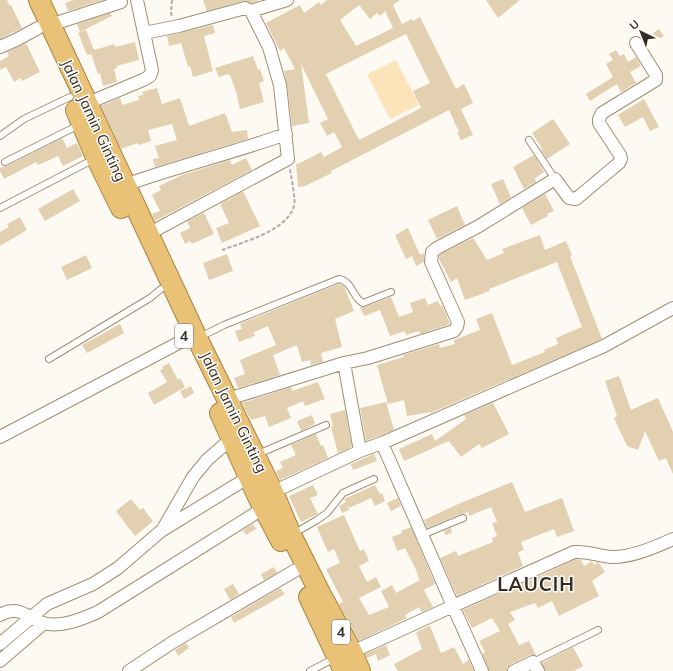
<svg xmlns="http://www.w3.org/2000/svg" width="673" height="671" font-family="Mulish,sans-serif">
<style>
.green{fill:#fce3b9}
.building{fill:#e2d0b1;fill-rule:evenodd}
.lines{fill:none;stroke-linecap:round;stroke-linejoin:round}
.service-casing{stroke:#a08f72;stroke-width:8}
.minor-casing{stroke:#a08f72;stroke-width:14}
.trunk-casing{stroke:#a68343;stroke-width:22}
.path{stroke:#b1aca4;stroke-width:2;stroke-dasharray:4 2;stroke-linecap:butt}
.service{stroke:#fff;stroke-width:6}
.minor{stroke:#fff;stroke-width:12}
.trunk{stroke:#eac277;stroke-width:20}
.labels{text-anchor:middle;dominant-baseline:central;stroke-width:3;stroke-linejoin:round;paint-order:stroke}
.shield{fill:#fff;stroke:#716b64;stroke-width:1}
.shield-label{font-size:14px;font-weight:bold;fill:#342c21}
.street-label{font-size:15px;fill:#342c21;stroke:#fff}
.district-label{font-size:19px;font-weight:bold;letter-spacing:1px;fill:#342c21;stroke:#fff}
</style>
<rect width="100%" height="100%" fill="#fdf9f3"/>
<path class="green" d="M396,60L419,105L390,119L367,74Z"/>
<path class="building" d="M0,0H7L9,5H11L22,28L0,39Z
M73,0H103L68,11L65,3Z
M203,0H258V1L252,3L243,1L207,11Z
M327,0H400L393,5L402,24L412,19L413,21L420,17L456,89L464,84L473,103L461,109L473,135L461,140L457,133L459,132L449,110L331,171L332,173L305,186L298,187L296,164L300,163L321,152L324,157L342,147L334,132L327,136L320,123L328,119L301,64L309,123L292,126L287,84L284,71L295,69L284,48L280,51L266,23L300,5L304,13L319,2L321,5ZM359,5L370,19L377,13L380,16L385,11L393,28L356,46L340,20ZM406,34L430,83L413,91L421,108L359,140L326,74Z
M486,0H520L498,18Z
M110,13L112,16L80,32L77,24Z
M213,25L215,33L204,36L213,71L193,77L190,66L188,67L181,43L169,46L167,36Z
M659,29L664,36L657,40L653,33Z
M86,30L94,50L115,44V47L135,42L139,60L116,66L117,68L114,69L117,82L103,86L100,73L98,74L91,54L87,55L78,33Z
M26,43L40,72L22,81L20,78L14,82L6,67L0,70V61L9,56L7,52Z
M616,50L620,56L624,54L628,62L636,57L641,66L630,72L636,83L621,92L617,84L590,101L586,94L613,77L606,64L613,60L609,54Z
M253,56L258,70L260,69L264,81L259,83L264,102L240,109L237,97H238L230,75H228V74L219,77L215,68Z
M157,88L162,104L180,98L189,126L225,113L232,132L247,130L248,139L155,167L153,159L159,158L155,146L177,140L172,124L148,130L151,141L139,145L138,143L121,149L101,106L120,98L122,105L139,100L138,96L143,95L142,92Z
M644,99L659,127L650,131L643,117L625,127L618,115Z
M553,119L570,144L547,159L541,150H543L532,133Z
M62,138L67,148L77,143L83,156L63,166L58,156L38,165L36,162L4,179L0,171V168L7,166Z
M534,155L544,172L535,178L536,182L524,189L513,167Z
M246,158L252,170L155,221L152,214L160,211L152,195L161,190L159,186L182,175L230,160L232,165Z
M503,179L511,197L500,204L491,184Z
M73,189L80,201L45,221L38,209Z
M243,191L260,226L222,243L216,228L229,223L220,204Z
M545,194L554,211L547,214L548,216L531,225L522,208Z
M457,206L465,225L437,239L428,220Z
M204,213L214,234L192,244L190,241L185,244L180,233L190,228L187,221Z
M20,217L27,230L0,246V232L9,227L7,224Z
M408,228L420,255L424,253V262L416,266L412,256L406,259L395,235Z
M540,235L545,250L566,241L572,255L570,256L602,339L431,413V412L407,416L404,400L388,404L377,365L404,357L403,355L439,344L440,348L455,344L454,340L480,330L476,319L492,313L512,365L545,352L544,350L558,344L556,338L582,327L557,262L489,289L490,291L465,300L457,278L451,282L439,259V256L441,254L473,238L487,260L504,253L502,249Z
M227,254L233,271L209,280L203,263Z
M86,255L92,268L67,280L61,267Z
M339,284L344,286L354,311L335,319L342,347L321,353L323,362L311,365L310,360L302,362L297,345L273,355L280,375L238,388L234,378L245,374L240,360L276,345L268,326L254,332L255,336L239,342L235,331L242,329L240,324Z
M391,297L399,317L413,312L410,303L425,298L428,305L438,301L440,306L442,305L450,324L420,334L419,331L406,335L405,331L390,336L380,310L364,316L360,307H365Z
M120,324L124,333L87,353L82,345Z
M169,363L178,380L180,378L185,387L154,405L148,393L167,382L160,370L163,369L162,367Z
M619,376L631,410L658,398L673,432V474L666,458L659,461L645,431L638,450L627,446L614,418L617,416L605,381Z
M318,382L325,399L305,406L303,401L287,408L291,418L269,427L265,416L251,420L242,403L291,387L292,391Z
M191,386L194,393L184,399L180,391Z
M386,402L394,430L366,441L360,408Z
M493,403L509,434L482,448L479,444L461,457L449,441L404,461L399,449L432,434L435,441L466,419L464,415Z
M345,410L352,447L338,453L331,427L333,426L330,414Z
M312,415L315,424L301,431L297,421Z
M316,434L321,446L323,445L328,458L280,480L276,471L283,468L280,462L296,455L291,445Z
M374,454L377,461L353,470L351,464Z
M512,482L525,512L562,498L574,531L557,537L554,529L521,542L524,550L518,552L523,566L457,596L440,558L456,551L458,556L493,542L492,538L497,536L492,523L497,522L491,507L469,516L468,512L461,514L427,528L424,520L456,505Z
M313,485L318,495L310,498L318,514L301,522L289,496Z
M375,485L380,494L382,493L385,501L375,506L371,498L349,508L344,499Z
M398,498L401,506L391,511L387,503Z
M131,499L140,510L143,508L153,521L135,536L116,511Z
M346,502L349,510L342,513L339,506Z
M344,515L360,551L364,549L369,561L359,566L367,582L376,577L381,587L359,598L369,615L389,607L381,591L392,585L396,593L420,580L417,575L418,574L405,548L397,551L392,537L402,533L401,531L411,527L435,584L424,590L433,607L422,612L419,607L405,615L407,618L359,641L339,604L343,602L326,569L340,563L334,549L328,552L317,527Z
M253,524L256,529L246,535L243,530Z
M451,528L452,533L445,535L444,531Z
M576,559L581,560L584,566L592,561L594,565L597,562L599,563L605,572L592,581L599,596L559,616L552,601L538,608L535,603L510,612L515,620L508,624L519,645L529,641L536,655H530L511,664L508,667L507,671H489L482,654L485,652L479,641L500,631L492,618L472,628L463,610L529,580V581Z
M274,567L277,573L264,580L261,574Z
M233,584L239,594L230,600L224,589Z
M280,588L285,594L234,623L231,617Z
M430,626L441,653L454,647L463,664L469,660L474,671H398L394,664L422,649L416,632Z
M186,643L189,648L178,656L175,650Z
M386,645L390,655L378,661L376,654L367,658L365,654Z
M573,647L583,666L574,671H545L542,663Z"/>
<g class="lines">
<defs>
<path id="service" d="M0,136L24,119L70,97
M529,140L555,179
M5,162L79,125
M0,208L94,159
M200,337L224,325L339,279C353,282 352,297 363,303L391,292
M49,359L150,298L161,289
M258,454L326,425
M293,534L317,520L327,513L343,493L374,479
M422,535L463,518
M533,662L598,630
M310,671L335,658"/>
<path id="minor" d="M137,0L144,33
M251,11L287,0
M50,25L121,2
M0,47L16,40L38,28
M88,103L143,80L150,76L152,70L144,33L179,26L245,8L251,11L269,47L280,85L288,159L148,234
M125,185C178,166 233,153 286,134
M344,363L360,451
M228,399L344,363L368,358L454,331L457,327L458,322L431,262L432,252L437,248L479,226L555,179L569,198L576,199L619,163L621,159L620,155L599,123V119L602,113L656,80V75L636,43
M0,437L186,339
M273,492L360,451L382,443L604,346L673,308
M163,529L193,477L207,460L231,439
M0,615C18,604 27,618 43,623C61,628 82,619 98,612L264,508
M0,644L47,604L93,584L118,568L161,531L249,477
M352,652L453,606L382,443
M0,661L44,623
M129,671L173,642L296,570
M482,671L453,606L574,552C589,551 598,556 611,557C631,558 656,547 673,539
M514,671L533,662L538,671"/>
<path id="trunk" d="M39,0L197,338L273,492L291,535L320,593L352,652L360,671
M76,110L96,157L121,208
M220,413L259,499L281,541
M309,597L344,671"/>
</defs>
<use href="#service" class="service-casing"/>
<use href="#minor" class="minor-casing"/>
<use href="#trunk" class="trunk-casing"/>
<path class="path" d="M172,0L171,13L172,17
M222,250C243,242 287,231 294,206C296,200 291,177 290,169"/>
<use href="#service" class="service"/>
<use href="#minor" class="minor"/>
<use href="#trunk" class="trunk"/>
</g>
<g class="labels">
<g class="shield">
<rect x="175" y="324" width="18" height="24" rx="3"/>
<rect x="332" y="620" width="18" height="24" rx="3"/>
</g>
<g class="shield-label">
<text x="184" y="336">4</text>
<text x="341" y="632">4</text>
</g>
<g class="street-label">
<text transform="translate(94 120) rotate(65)">Jalan Jamin Ginting</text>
<text transform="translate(234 412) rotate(64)">Jalan Jamin Ginting</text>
</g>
<g class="district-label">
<text x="536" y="584">LAUCIH</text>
</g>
</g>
<g transform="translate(641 32) rotate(317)" stroke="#ffffff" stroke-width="3" paint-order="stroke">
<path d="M0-3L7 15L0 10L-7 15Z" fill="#342c21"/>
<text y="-6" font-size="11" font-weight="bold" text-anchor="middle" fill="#342c21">U</text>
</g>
</svg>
